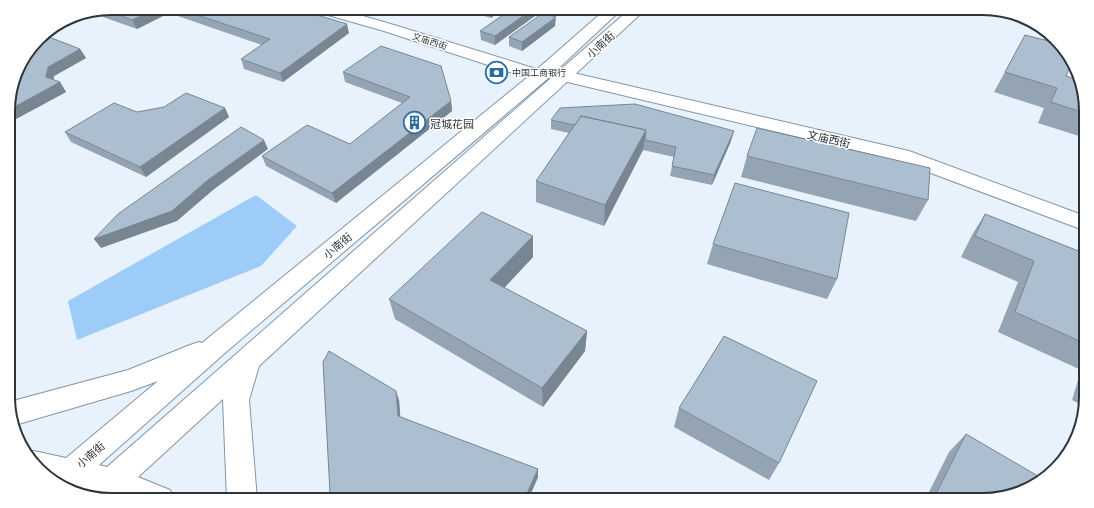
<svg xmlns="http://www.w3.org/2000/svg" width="1094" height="508" font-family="Georgia,'Noto Sans SC',serif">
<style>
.green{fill:#9cccf7}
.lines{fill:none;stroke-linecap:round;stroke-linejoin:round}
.minor-casing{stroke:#8395a5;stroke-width:2}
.secondary-casing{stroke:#8395a5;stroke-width:2}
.minor{fill:#fff;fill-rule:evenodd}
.secondary{fill:#fff;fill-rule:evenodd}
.wall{fill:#94a4b3}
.shaded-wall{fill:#788692}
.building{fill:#acbfd0;stroke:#788692}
.labels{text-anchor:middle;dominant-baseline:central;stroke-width:3;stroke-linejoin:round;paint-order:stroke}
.far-street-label{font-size:9px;fill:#2c343a;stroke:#fff}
.far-poi-label{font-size:9px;fill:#2c343a;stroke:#fff;text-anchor:start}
.street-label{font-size:11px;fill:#2c343a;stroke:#fff}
.poi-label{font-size:11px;fill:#2c343a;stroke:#fff;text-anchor:start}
.rim{fill:none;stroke:#2c343a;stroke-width:2}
</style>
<rect width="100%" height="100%" fill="#e7f2fd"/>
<path class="green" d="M256,195L297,226L261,266L77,340L68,301Z"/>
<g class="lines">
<defs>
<path id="minor" d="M312,8H335L394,25L546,72L548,76L546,80L540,81L534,80L384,31L314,11Z
M565,71L909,151L1085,216L1086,231L896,160L559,80L557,76L559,72Z"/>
<path id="secondary" d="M607,8H623L546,80L226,352L99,465L107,467L631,8H647L259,366L249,400L257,500H227L223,399L138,477L170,490L175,500H123L116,497L111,500L81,494L84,489L75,487L70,491L29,460L27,454L34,451L66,458L158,381L131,391L15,425L9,411V402L128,370L190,345L199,342L202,343L534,72Z"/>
</defs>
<use href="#minor" class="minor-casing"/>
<use href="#secondary" class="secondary-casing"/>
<use href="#minor" class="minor"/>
<use href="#secondary" class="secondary"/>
</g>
<path class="wall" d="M111,8H294L349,33L283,82L244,69L241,59L262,45L169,13L137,29L103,17L100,10Z
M379,8H416L403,16Z
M504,8L491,18L478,14L477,9Z
M513,8H546L495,45L481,40L480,31Z
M970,8H983L1023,16L1036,26Z
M555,26L522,51L509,46V37Z
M1025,35L1066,76L1085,97V138L1038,123L1044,108L994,92Z
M80,49L86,58L54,76L53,80L60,82L66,92L16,119L8,116V104Z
M343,72L451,101L452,111L336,203L266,166L262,156L350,144L402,103L345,82Z
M225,108L229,117L146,177L71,142L65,132Z
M551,120L731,141L712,185L670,176L674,157L643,150L604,226L536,202V181L569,133L551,129Z
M747,156L928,200L916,221L741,177Z
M985,214L1086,254V398L1084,406L1072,400L1081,370L998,332L1018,282L961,257L972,235Z
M713,244L837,279L827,299L707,264Z
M533,257L504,288L587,331L585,351L543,407L395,319L389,299Z
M399,400L400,417L538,469V477L528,500H333L330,493Z
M679,408L779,463L769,480L674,427Z
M966,434L990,500H925L949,452Z"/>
<path class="shaded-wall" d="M158,8H167L169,13L137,29L132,20Z
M402,8H416L403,16Z
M498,8H504L491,18V13Z
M534,8H546L495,45V36Z
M556,17L555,26L522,51V42Z
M347,24L349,33L283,82L280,73Z
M80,49L86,58L54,76L52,86L46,77L48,67Z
M60,82L66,92L16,119L9,110Z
M451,101L452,111L336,203L332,193Z
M225,108L229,117L146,177L140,167Z
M646,130L643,150L604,226L605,205Z
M734,131L731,141L712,185L714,175Z
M264,140L268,149L213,190L177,221L101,248L94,239L208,180Z
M533,236V257L492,301L490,280Z
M587,331L585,351L543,407L542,388Z
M396,391L399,400L401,425L398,416Z
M538,469V477L528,500H524Z"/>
<path class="building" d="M111,8H158L132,20L103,9Z
M176,8H294L347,24L280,73L241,59L270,39Z
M479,8H498L491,13L477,9Z
M513,8H534L495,36L480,31Z
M543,13L556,17L522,42L509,37Z
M44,35L80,49L48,67L46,77L60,82L9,110L8,109V104L18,65L40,37Z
M1025,35L1060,44L1065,48L1071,63L1066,76L1078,80L1085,97V113L1051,102L1057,88L1005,72Z
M381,46L441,66L451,101L332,193L262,156L307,125L350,144L410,97L343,72Z
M186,93L225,108L140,167L65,132L114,103L137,112L164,107Z
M635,104L734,131L714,175L672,166L676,147L645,140L646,130L581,116L575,125L551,120L560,108Z
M581,116L646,130L605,205L536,181Z
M241,127L264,140L208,180L172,211L94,239L118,214Z
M757,128L930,168L928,200L747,156Z
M735,183L849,213L837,279L713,244Z
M482,212L533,236L490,280L587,331L542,388L389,299Z
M985,214L1086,254V344L1015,312L1034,261L975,236Z
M724,336L817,381L779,463L679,408Z
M329,351L396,391L398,416L538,469L524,500H348L330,493L323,362Z
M966,434L1043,479L1041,483L990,500H933Z
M542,495L551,500H540Z"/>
<defs>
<symbol id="bank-ring" viewBox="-11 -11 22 22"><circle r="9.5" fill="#fff" stroke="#296da2" stroke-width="1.5"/><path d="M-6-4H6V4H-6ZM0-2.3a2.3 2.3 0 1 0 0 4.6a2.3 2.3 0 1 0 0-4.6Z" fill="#296da2"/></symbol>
<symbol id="building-ring" viewBox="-11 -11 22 22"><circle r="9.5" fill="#fff" stroke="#296da2" stroke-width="1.5"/><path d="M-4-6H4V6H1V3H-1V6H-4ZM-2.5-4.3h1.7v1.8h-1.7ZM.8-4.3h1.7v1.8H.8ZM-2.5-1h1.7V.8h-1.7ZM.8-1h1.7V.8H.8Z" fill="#296da2"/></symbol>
</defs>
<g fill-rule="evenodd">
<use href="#bank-ring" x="484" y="60" width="25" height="25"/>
<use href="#building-ring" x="402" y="110" width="25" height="25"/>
</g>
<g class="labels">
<g class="far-street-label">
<text transform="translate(430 41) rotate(18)">文庙西街</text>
</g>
<g class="far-poi-label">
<text x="512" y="72">中国工商银行</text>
</g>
<g class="street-label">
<text transform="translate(600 44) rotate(-42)">小南街</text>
<text transform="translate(829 138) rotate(13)">文庙西街</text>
<text transform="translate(337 245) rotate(-40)">小南街</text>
<text transform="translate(90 454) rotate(-41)">小南街</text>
</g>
<g class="poi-label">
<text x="430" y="123">冠城花园</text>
</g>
</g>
<path d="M0 0H1094V508H0ZM111 15H983A96 96 0 0 1 1079 111V397A96 96 0 0 1 983 493H111A96 96 0 0 1 15 397V111A96 96 0 0 1 111 15Z" fill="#fff" fill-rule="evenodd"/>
<path class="rim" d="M111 15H983A96 96 0 0 1 1079 111V397A96 96 0 0 1 983 493H111A96 96 0 0 1 15 397V111A96 96 0 0 1 111 15Z"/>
</svg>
